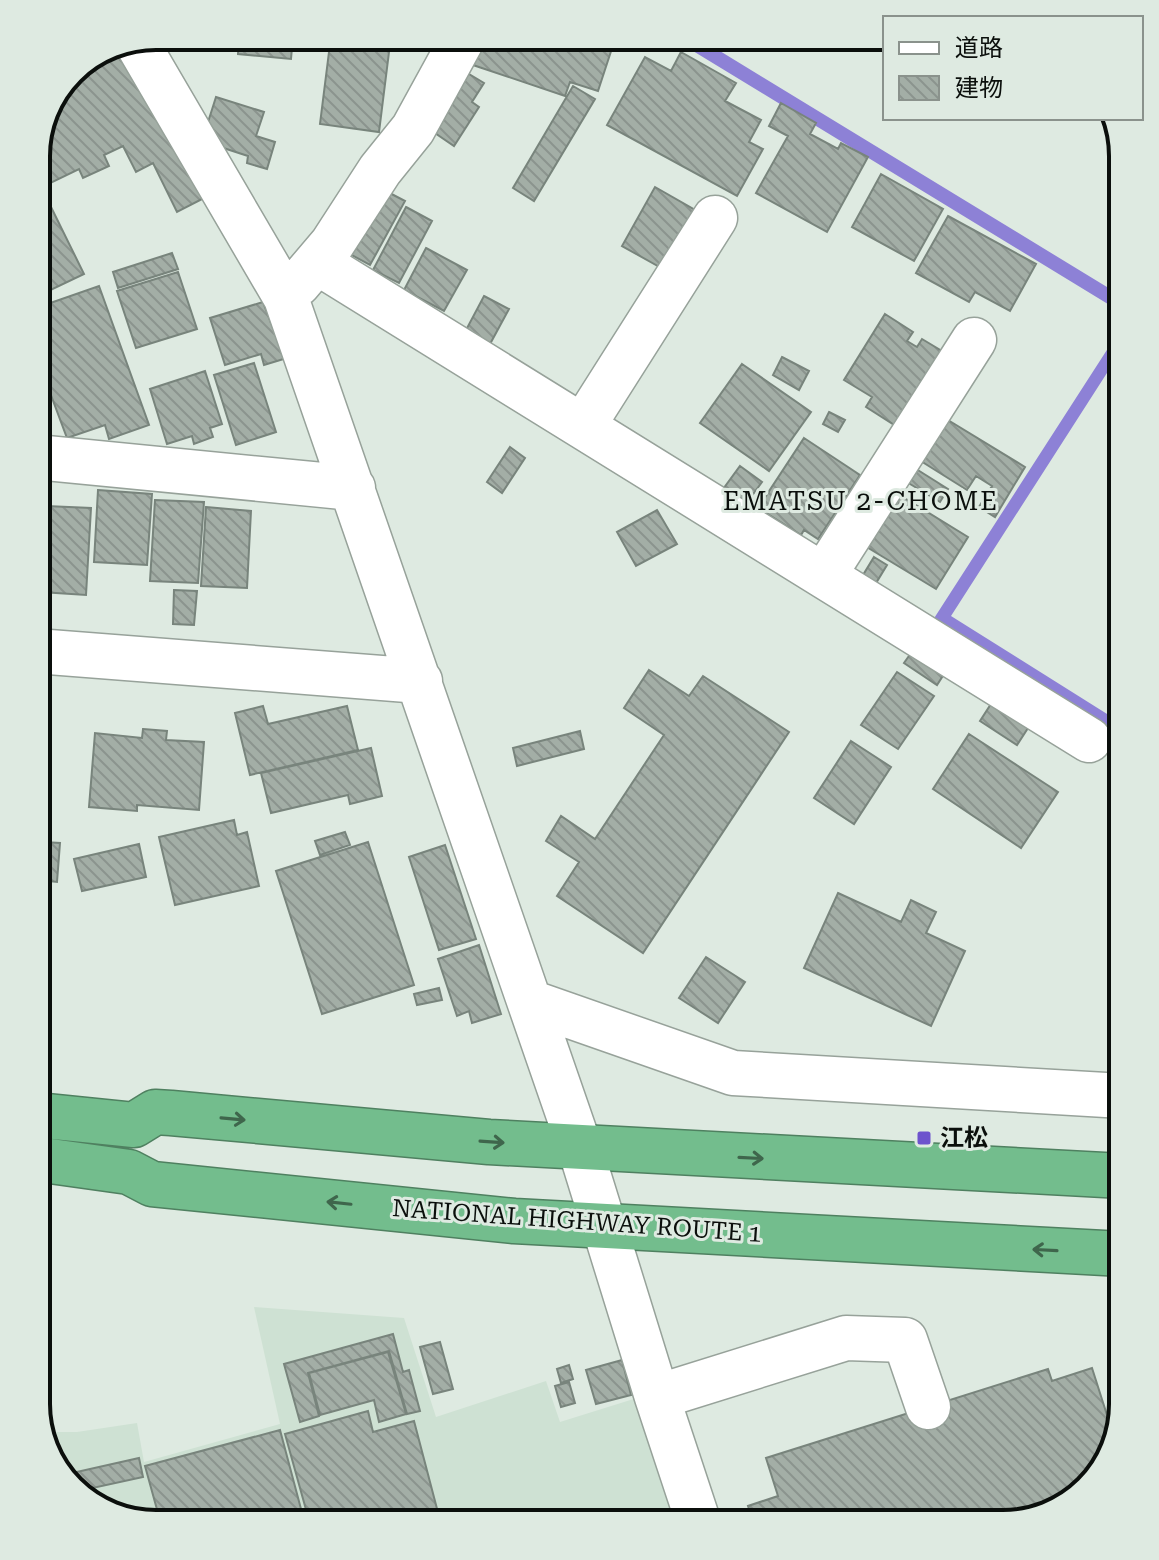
<svg xmlns="http://www.w3.org/2000/svg" width="1159" height="1560" font-family="'Roboto Serif','Noto Sans JP',serif">
<style>
.built{fill:#cee1d3}
.water{fill:#8d81d6}
.lines{fill:none;stroke-linecap:round;stroke-linejoin:round}
.stream{stroke:#8d81d6;stroke-width:14}
.building{fill:url(#building-back-hatch);stroke:#78847c;stroke-width:2}
.minor-casing{stroke:#97a29a;stroke-width:47}
.highway-casing{stroke:#4f8060;stroke-width:47}
.minor{stroke:#fff;stroke-width:44}
.highway{stroke:#73bd8d;stroke-width:44}
.oneway{stroke:#3f664c}
.poi-dot{fill:#6d53cd;stroke:#deeae1;stroke-width:3}
.labels{text-anchor:middle;dominant-baseline:central;stroke-width:6;stroke-linejoin:round;paint-order:stroke}
.poi-label{font-size:24px;font-weight:bold;fill:#0b0f0c;stroke:#deeae1;text-anchor:start}
.street-label{font-size:24px;fill:#0b0f0c;stroke:#deeae1}
.neighbourhood-label{font-size:26px;letter-spacing:2px;fill:#0b0f0c;stroke:#deeae1}
.rim{fill:none;stroke:#0b0f0c;stroke-width:4}
</style>
<defs>
<pattern id="building-back-hatch" width="6" height="6" patternUnits="userSpaceOnUse" patternTransform="scale(2)"><rect width="6" height="6" fill="#a3aea6"/><path d="M-1 5l2 2M0 0l6 6M5-1l2 2" fill="none" stroke="#8b948e"/></pattern>
</defs>
<rect width="100%" height="100%" fill="#deeae1"/>
<path class="built" d="M254,1307L404,1318L436,1417L546,1381L560,1422L640,1397L681,1524H149L96,1508L52,1464L44,1432H77L137,1423L144,1462L280,1424Z"/>
<path class="water" d="M1123,325V348L951,616L1123,724V739L931,623Z"/>
<g class="lines">
<path class="stream" d="M672,36L695,44L1123,305"/>
</g>
<path class="building" d="M239,36H293L291,59L238,54Z
M331,36H391L379,132L320,124Z
M482,36H616L598,91L570,82L565,96L473,65Z
M132,45L206,197L177,212L153,163L136,172L123,146L104,155L109,166L83,178L79,169L36,190V148L70,80L87,72L84,65Z
M681,52L736,83L725,101L761,120L749,142L763,149L737,196L607,125L645,57L671,71Z
M459,68L484,83L472,102L479,107L454,146L429,129Z
M573,86L595,99L534,201L513,188Z
M216,97L264,112L256,136L275,142L267,169L247,163L248,156L202,141Z
M781,103L816,123L810,134L838,149L841,143L868,157L827,232L756,193L788,136L769,126Z
M881,174L943,209L914,261L852,227Z
M655,187L695,210L663,269L622,246Z
M382,189L405,201L370,265L348,253Z
M51,207L84,274L36,297V214Z
M406,207L432,221L399,283L373,270Z
M948,216L1036,264L1010,311L975,292L969,302L916,273Z
M426,248L467,270L444,311L404,290Z
M172,253L178,269L118,288L113,272Z
M178,272L197,329L136,348L117,291Z
M99,286L149,425L109,439L105,425L67,438L36,355V308Z
M484,296L509,309L490,344L466,330Z
M263,302L271,323L278,321L290,357L264,365L261,354L225,365L210,318Z
M885,314L913,332L907,341L917,347L922,339L942,351L896,426L866,407L872,397L844,380Z
M782,357L809,371L799,390L773,375Z
M254,363L276,432L236,445L214,375Z
M742,364L811,412L769,471L700,423Z
M205,371L222,424L210,428L213,437L194,444L192,436L167,444L150,389Z
M829,412L845,420L838,432L823,424Z
M943,417L1025,467L995,517L979,507L992,486L976,476L967,490L916,458Z
M804,438L860,475L818,539L804,530L801,535L758,508Z
M510,447L525,458L502,493L487,482Z
M740,466L762,482L740,512L718,496Z
M913,467L948,489L940,502L905,481Z
M36,483H41L36,559Z
M98,490L152,494L147,565L94,562Z
M898,494L968,537L936,589L865,546Z
M155,500L204,502L198,583L150,581Z
M46,506L91,508L86,595L41,592Z
M206,507L251,511L247,588L201,586Z
M657,510L677,544L636,566L617,532Z
M874,557L887,565L873,588L860,580Z
M174,590L197,591L194,625L173,624Z
M911,653L944,674L937,685L904,663Z
M649,670L689,696L703,676L789,732L643,953L557,896L579,862L546,841L561,816L595,839L664,735L624,708Z
M897,672L934,696L898,749L861,725Z
M991,704L1028,728L1017,745L980,721Z
M263,706L268,724L347,706L358,750L250,775L235,713Z
M143,729L167,731L166,740L204,742L199,810L137,805V811L89,807L95,733L142,738Z
M580,731L584,749L517,766L513,748Z
M969,734L1058,792L1021,848L933,789Z
M851,741L891,767L854,824L814,798Z
M371,748L382,796L350,804L348,795L271,813L261,773Z
M234,820L237,835L247,832L259,886L175,905L159,837Z
M345,832L350,845L320,855L315,841Z
M43,842L60,843L57,882L40,880Z
M368,842L414,985L322,1014L276,871Z
M139,844L146,877L82,891L74,859Z
M445,845L476,939L439,950L409,857Z
M838,893L901,922L911,900L936,912L926,933L965,951L931,1026L804,968Z
M479,945L501,1014L472,1023L469,1011L457,1016L438,959Z
M706,957L745,982L718,1023L679,998Z
M439,988L442,1000L417,1005L414,994Z
M393,1334L403,1372L409,1370L420,1411L407,1414L389,1351L308,1373L319,1416L300,1422L284,1364Z
M440,1342L453,1389L433,1394L420,1347Z
M388,1352L406,1414L379,1422L374,1400L320,1415L309,1373Z
M622,1360L631,1395L596,1404L586,1370Z
M569,1365L573,1379L561,1383L557,1369Z
M1092,1368L1114,1437L1107,1464L1063,1508L1004,1524H754L748,1506L778,1496L766,1458L1048,1369L1052,1381Z
M569,1382L575,1403L561,1407L555,1386Z
M368,1411L373,1432L414,1421L441,1524H310L285,1434Z
M280,1430L305,1524H161L145,1466Z
M139,1458L143,1477L79,1491L63,1475Z"/>
<g class="lines">
<defs>
<path id="minor" d="M137,43L286,298L580,1148L657,1397L699,1524
M317,262L1089,740
M298,284L332,244L380,170L413,129L464,36
M583,426L715,218
M36,457L353,488
M824,575L974,340
M36,651L420,681
M530,1002L733,1073L1123,1096
M657,1397L846,1338L905,1340L928,1407"/>
<path id="highway" d="M36,1115L134,1125L155,1112L171,1113L489,1142L1123,1176
M36,1159L129,1172L152,1184L514,1221L1123,1254"/>
</defs>
<use href="#minor" class="minor-casing"/>
<use href="#highway" class="highway-casing"/>
<use href="#minor" class="minor"/>
<use href="#highway" class="highway"/>
</g>
<defs><path id="oneway-shaft" d="M-6 0H5M1.5-3L5.5 0L1.5 3" fill="none" stroke-width="1.6" stroke-linecap="round" stroke-linejoin="round" transform="scale(2)"/></defs>
<g class="oneway">
<use href="#oneway-shaft" transform="translate(233 1119) rotate(5)"/>
<use href="#oneway-shaft" transform="translate(492 1142) rotate(4)"/>
<use href="#oneway-shaft" transform="translate(751 1158) rotate(3)"/>
<use href="#oneway-shaft" transform="translate(339 1203) rotate(-174)"/>
<use href="#oneway-shaft" transform="translate(1045 1250) rotate(-177)"/>
</g>
<rect class="poi-dot" x="916" y="1130" width="16" height="16" rx="4"/>
<g class="labels">
<g class="poi-label">
<text x="940" y="1138">江松</text>
</g>
<g class="street-label">
<text transform="translate(577 1221) rotate(4)">NATIONAL HIGHWAY ROUTE 1</text>
</g>
<g class="neighbourhood-label">
<text x="861" y="501">EMATSU 2-CHOME</text>
</g>
</g>
<path d="M0 0H1159V1560H0ZM156 50H1003A106 106 0 0 1 1109 156V1404A106 106 0 0 1 1003 1510H156A106 106 0 0 1 50 1404V156A106 106 0 0 1 156 50Z" fill="#deeae1" fill-rule="evenodd"/>
<path class="rim" d="M156 50H1003A106 106 0 0 1 1109 156V1404A106 106 0 0 1 1003 1510H156A106 106 0 0 1 50 1404V156A106 106 0 0 1 156 50Z"/>
<rect x="883" y="16" width="260" height="104" fill="#deeae1" stroke="#8a928c" stroke-width="2"/>
<rect x="899" y="42" width="40" height="12" fill="#ffffff" stroke="#8a928c" stroke-width="2"/>
<text x="955" y="56" font-size="24" fill="#0b0f0c">道路</text>
<rect x="899" y="76" width="40" height="24" fill="url(#building-back-hatch)" stroke="#8a928c" stroke-width="2"/>
<text x="955" y="96" font-size="24" fill="#0b0f0c">建物</text>
</svg>
